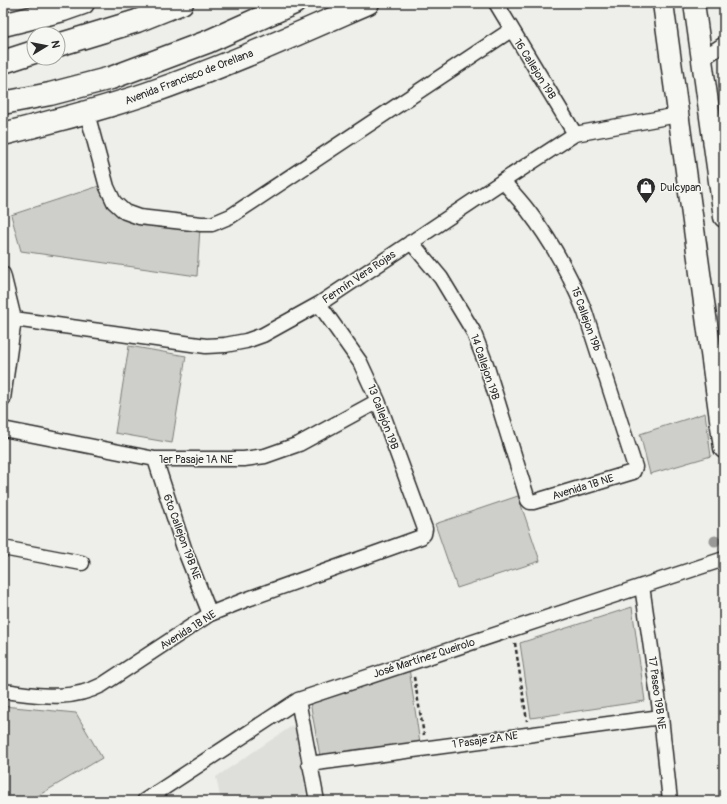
<svg xmlns="http://www.w3.org/2000/svg" width="727" height="804" font-family="Pangolin,sans-serif">
<style>
.built{fill:#dededb}
.green{fill:#cececa;stroke:#7c7c7a}
.lines{fill:none;stroke-linecap:round;stroke-linejoin:round}
.minor-casing{stroke:#2b2b2b;stroke-width:17}
.secondary-casing{stroke:#2b2b2b;stroke-width:23}
.primary-casing{stroke:#2b2b2b;stroke-width:25}
.trunk-casing{stroke:#2b2b2b;stroke-width:25}
.path{stroke:#2b2b2b;stroke-width:2.5;stroke-dasharray:4 3;stroke-linecap:butt}
.minor{stroke:#f6f6f2;stroke-width:14}
.secondary{stroke:#f6f6f2;stroke-width:20}
.primary{stroke:#f6f6f2;stroke-width:22}
.trunk{stroke:#f6f6f2;stroke-width:22}
.tree{fill:#999997}
.labels{text-anchor:middle;dominant-baseline:central;stroke-width:3;stroke-linejoin:round;paint-order:stroke}
.street-label{font-size:11px;fill:#2b2b2b;stroke:#f6f6f2}
.poi-label{font-size:11px;fill:#2b2b2b;stroke:#f6f6f2;text-anchor:start}
</style>
<rect width="100%" height="100%" fill="#eeeeea"/>
<filter id="ink" filterUnits="userSpaceOnUse"><feTurbulence type="fractalNoise" baseFrequency=".025" numOctaves="2"/><feDisplacementMap in="SourceGraphic" scale="8" xChannelSelector="R" yChannelSelector="G"/><feConvolveMatrix kernelMatrix="1 2 1 2 8 2 1 2 1" color-interpolation-filters="sRGB"/></filter>
<g filter="url(#ink)">
<path class="built" d="M295,724L306,794L261,801H221L216,777Z"/>
<path class="green" d="M99,186L105,201L114,210L200,227L197,276L21,251L11,215Z
M129,346L186,356L172,443L115,433Z
M705,413L711,456L650,474L640,434Z
M518,496L540,561L457,588L435,524Z
M632,607L645,701L531,718L520,643Z
M409,668L420,744L320,756L310,702Z
M3,706L76,713L102,758L29,801H3Z"/>
<g class="lines">
<defs>
<path id="minor" d="M496,3L575,134
M702,59L724,44
M87,113L107,187L114,202L125,212L139,217L201,224H212L231,216L511,30
M411,242L441,278L473,331L486,364L528,500L530,502H533L633,472L635,467L585,312C571,277 552,242 529,212C521,201 511,191 503,181
M3,274L14,319L3,399
M14,319L206,346L225,345L246,341L263,335L319,304L503,181L575,134L678,115
M3,429L155,459H244L265,456L299,444L378,401
M155,459L185,551L210,614
M3,548L82,563
M642,586L661,717L670,801
M3,691C38,695 69,702 102,685L210,614L245,600L421,537L424,534L425,529L378,401L360,362L319,304
M298,700L317,801
M309,764L661,717
M144,801L298,700L724,559"/>
<path id="secondary" d="M663,3L724,448
M694,3L724,217"/>
<path id="primary" d="M3,25L63,10L83,3
M3,134C51,122 99,110 146,94C222,68 295,35 368,3"/>
<path id="trunk" d="M58,45L137,21L182,3
M3,62L34,52
M3,103L50,94L111,78L207,42L294,3"/>
</defs>
<use href="#minor" class="minor-casing"/>
<use href="#secondary" class="secondary-casing"/>
<use href="#primary" class="primary-casing"/>
<use href="#trunk" class="trunk-casing"/>
<path class="path" d="M515,643L527,721
M414,677L424,735"/>
<use href="#minor" class="minor"/>
<use href="#secondary" class="secondary"/>
<use href="#primary" class="primary"/>
<use href="#trunk" class="trunk"/>
</g>
<circle class="tree" cx="715" cy="541" r="5.5"/>
</g>
<defs>
<symbol id="shop-pin" viewBox="-11 -11 22 30"><path d="M0 17L-7.5 6A9.5 9.5 0 1 1 7.5 6Z" fill="#2b2b2b" stroke="#f6f6f2"/><path d="M-5-2.5h2.3a2.7 3.5 0 0 1 5.4 0H5L5.5 6h-11ZM-1.5-2.5h3a1.5 2.3 0 0 0-3 0Z" fill="#fff"/></symbol>
</defs>
<g fill-rule="evenodd">
<use href="#shop-pin" x="635" y="176" width="22" height="30"/>
</g>
<g class="labels">
<g class="street-label">
<text transform="translate(535 69) rotate(58)">16 Callejon 19B</text>
<text transform="translate(189 77) rotate(-21)">Avenida Francisco de Orellana</text>
<text transform="translate(359 277) rotate(-34)">Fermín Vera Rojas</text>
<text transform="translate(586 319) rotate(70)">15 Callejon 19b</text>
<text transform="translate(485 367) rotate(71)">14 Callejon 19B</text>
<text transform="translate(383 417) rotate(69)">13 Callejón 19B</text>
<text x="196" y="459">1er Pasaje 1A NE</text>
<text transform="translate(583 487) rotate(-17)">Avenida 1B NE</text>
<text transform="translate(182 537) rotate(70)">6to Callejon 19B NE</text>
<text transform="translate(188 630) rotate(-32)">Avenida 1B NE</text>
<text transform="translate(424 658) rotate(-18)">José Martínez Queirolo</text>
<text transform="translate(657 693) rotate(82)">17 Paseo 19B NE</text>
<text transform="translate(485 740) rotate(-8)">1 Pasaje 2A NE</text>
</g>
<g class="poi-label">
<text x="660" y="187">Dulcypan</text>
</g>
</g>
<rect width="727" height="804" fill="none" stroke="#f6f6f2" stroke-width="16"/>
<rect x="8" y="8" width="711" height="788" fill="none" stroke="#2b2b2b" stroke-width="1.5" filter="url(#ink)"/>
<g transform="translate(46 46) rotate(80)"><circle r="19" fill="#f6f6f2" stroke="#a5a5a2"/>
<path d="M0-3L7 15L0 10L-7 15Z" fill="#2b2b2b"/>
<text y="-6" font-size="11" font-weight="bold" text-anchor="middle" fill="#2b2b2b">N</text>
</g>
</svg>
